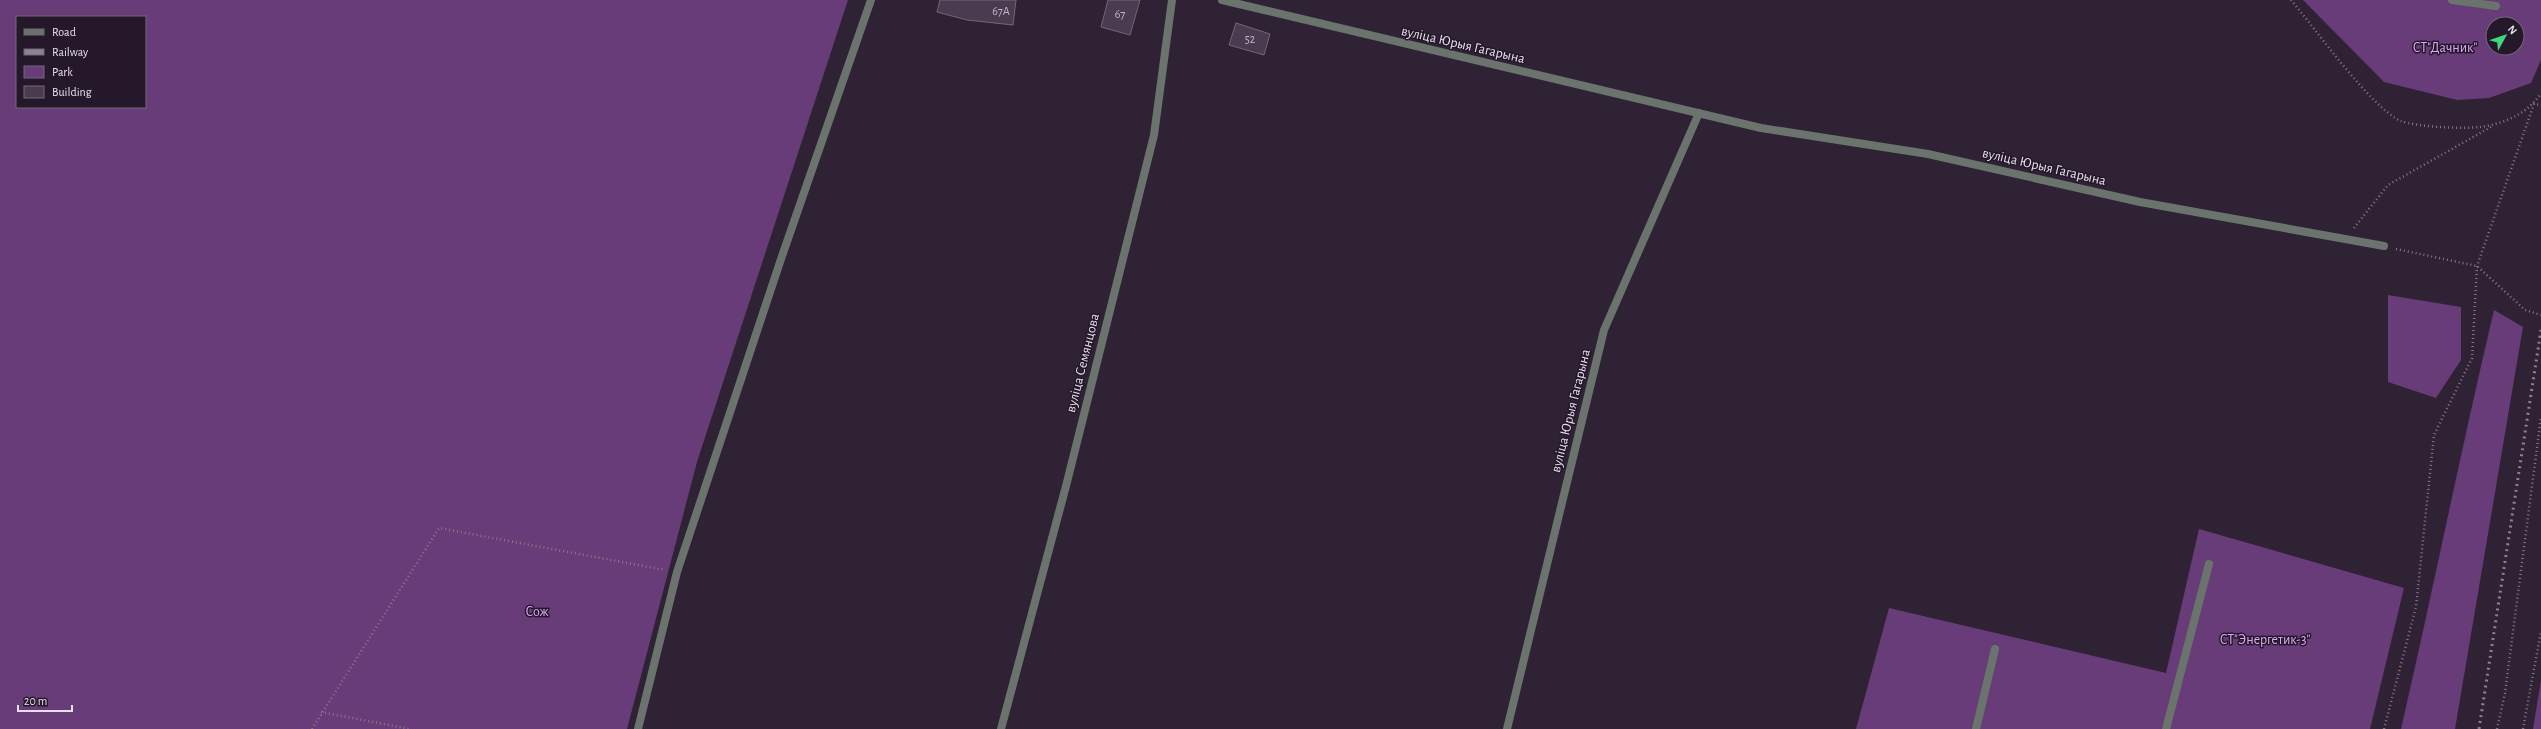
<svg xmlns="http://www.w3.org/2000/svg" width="2541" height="729" font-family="'Alegreya Sans',sans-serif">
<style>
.green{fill:#673c79;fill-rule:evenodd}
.building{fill:#4a3c50;stroke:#74657b}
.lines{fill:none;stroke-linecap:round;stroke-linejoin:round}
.path{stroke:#847988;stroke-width:2.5;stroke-dasharray:1 3;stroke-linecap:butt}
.lane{stroke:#6a746c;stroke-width:8}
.street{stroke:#6a746c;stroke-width:8}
.rail{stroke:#8c8291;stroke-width:3;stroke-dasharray:2 4;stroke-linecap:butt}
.labels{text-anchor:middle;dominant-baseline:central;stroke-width:3;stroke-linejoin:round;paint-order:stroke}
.number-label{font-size:12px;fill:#c0b6c4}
.street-label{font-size:14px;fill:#e7dfeb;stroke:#25182a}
.park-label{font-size:14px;fill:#dda9f5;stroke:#25182a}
</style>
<rect width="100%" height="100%" fill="#2f2234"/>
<path class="green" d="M0,0H848L697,462L627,729H0ZM17,17H145V107H17Z
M2303,0H2541V60L2531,83L2489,98L2457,100L2384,82ZM2493,24H2517V48H2493Z
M2388,295L2461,307V360L2436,398L2388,382Z
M2494,310L2523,327L2455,729H2401C2433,590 2461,450 2494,310Z
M2199,529L2404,588L2370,729H1856L1889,608L2166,673Z
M2541,680V729H2533Z"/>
<path class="building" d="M940,0H1016L1013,25L967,20L937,12Z
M1108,0H1140L1130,35L1101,27Z
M1236,23L1270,34L1264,55L1229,45Z"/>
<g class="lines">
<path class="path" d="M2291,0C2314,27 2372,109 2401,121C2417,127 2463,129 2480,127C2503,124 2528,114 2541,93
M2354,228L2388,185L2491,127
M2396,249L2477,266L2525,310L2541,315
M321,712L410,729
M312,729L439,528L665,570
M2384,729L2416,607L2434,435L2472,358L2477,266L2534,104L2541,105
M2497,729L2505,693L2541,417
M2523,729L2541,631"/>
<path class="lane" d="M2452,0L2496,6
M638,729L677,572L781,259L871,0
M1976,729L1995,649
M2166,729L2209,564"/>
<path class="street" d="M1222,0L1761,128L1928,154L2140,202L2384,246
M1001,729L1066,486L1154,135L1172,0
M1507,729L1604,330L1699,113"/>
<path class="rail" d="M2479,729L2541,330"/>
</g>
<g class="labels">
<g class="number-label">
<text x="1001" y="11">67А</text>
<text x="1120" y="14">67</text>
<text x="1250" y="39">52</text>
</g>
<g class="street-label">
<text transform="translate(1463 45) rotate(13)">вуліца Юрыя Гагарына</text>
<text transform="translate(2044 167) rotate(13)">вуліца Юрыя Гагарына</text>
<text transform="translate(1083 363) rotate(-76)">вуліца Семянцова</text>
<text transform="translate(1571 411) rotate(-76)">вуліца Юрыя Гагарына</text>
</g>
<g class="park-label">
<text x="2445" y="48">СТ"Дачник"</text>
<text x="537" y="612">Сож</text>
<text x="2265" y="640">СТ"Энергетик-3"</text>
</g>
</g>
<rect x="16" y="16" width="130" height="92" fill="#25182a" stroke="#736877"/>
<rect x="24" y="29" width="20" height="6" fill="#6a746c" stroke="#736877"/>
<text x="52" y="36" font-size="12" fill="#e7dfeb">Road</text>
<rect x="24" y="49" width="20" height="6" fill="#8c8291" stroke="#736877"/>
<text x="52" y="56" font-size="12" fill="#e7dfeb">Railway</text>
<rect x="24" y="66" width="20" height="12" fill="#673c79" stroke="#736877"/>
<text x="52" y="76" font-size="12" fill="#e7dfeb">Park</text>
<rect x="24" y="86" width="20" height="12" fill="#4a3c50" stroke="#736877"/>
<text x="52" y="96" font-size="12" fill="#e7dfeb">Building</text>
<g transform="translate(2505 36) rotate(50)"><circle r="19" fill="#25182a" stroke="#736877"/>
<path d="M0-3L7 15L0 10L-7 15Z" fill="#41d77c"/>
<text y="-6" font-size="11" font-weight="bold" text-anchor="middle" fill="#e7dfeb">N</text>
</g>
<path d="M18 705v6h54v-6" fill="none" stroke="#e7dfeb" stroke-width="2"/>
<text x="24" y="705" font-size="12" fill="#e7dfeb" stroke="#25182a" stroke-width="3" paint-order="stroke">20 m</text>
</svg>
